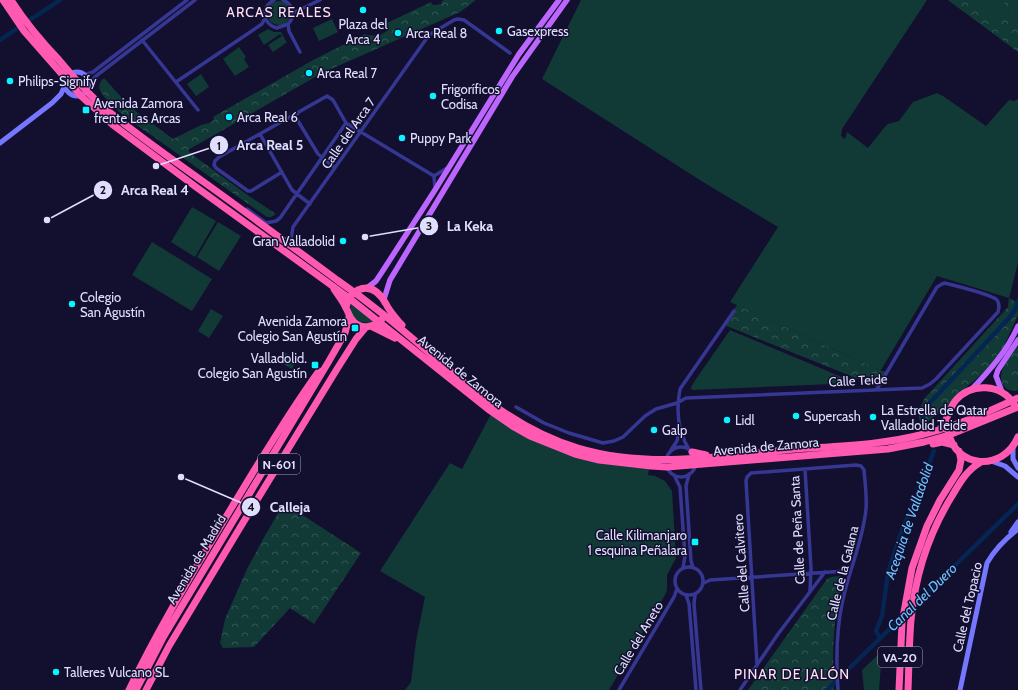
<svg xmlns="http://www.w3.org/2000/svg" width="1018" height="690" font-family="Cabin,sans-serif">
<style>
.grass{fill:#113a37}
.forest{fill:url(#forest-crowns)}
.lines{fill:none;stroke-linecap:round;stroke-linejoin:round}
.canal{stroke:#052552;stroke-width:4.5}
.street{stroke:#363793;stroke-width:3.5}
.secondary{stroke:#7578ff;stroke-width:5}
.primary{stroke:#bd65ff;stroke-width:5.5}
.highway{stroke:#ff59b1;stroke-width:7}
.poi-dot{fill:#0af3ff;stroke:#130f2f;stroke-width:1.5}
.labels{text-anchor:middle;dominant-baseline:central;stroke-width:3;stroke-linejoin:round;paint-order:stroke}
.shield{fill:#130f2f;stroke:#a2a0c1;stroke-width:1}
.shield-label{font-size:12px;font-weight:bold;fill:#e0deff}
.poi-label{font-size:13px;fill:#e0deff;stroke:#130f2f;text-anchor:start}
.street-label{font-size:13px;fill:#e0deff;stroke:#130f2f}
.neighbourhood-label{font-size:14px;letter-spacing:1px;fill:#ffe0f5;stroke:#130f2f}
.water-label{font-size:14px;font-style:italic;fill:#6cc2ff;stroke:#130f2f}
.leader{fill:none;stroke:#e0deff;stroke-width:1.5}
.callout-dot{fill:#e0deff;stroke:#130f2f;stroke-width:1.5}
.mark-label{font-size:12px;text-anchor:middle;font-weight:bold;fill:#111}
.callout-label{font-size:14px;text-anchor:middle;font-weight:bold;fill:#e0deff;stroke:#130f2f;stroke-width:3;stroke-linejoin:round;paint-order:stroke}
</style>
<defs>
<pattern id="forest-crowns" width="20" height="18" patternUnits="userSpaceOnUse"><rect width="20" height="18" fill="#113a37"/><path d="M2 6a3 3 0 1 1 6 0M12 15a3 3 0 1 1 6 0" fill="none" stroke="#335655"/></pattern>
</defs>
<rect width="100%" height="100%" fill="#130f2f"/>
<path class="grass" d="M581,0H927L842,129L841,136L845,139L847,132L868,148L883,129L888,124L899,121L913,102L937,93L943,96L986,126L1009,100L1014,101L1018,99V263L1009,298L937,276L881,370L882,371L730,302L778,227L703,182L542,79Z
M948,0H1018V51Z
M267 13a12 12 0 1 1 24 0a12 12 0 1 1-24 0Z
M332,19L338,32L319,41L313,28Z
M268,29L274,32H281L287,43H286L273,52L268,45L282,36L280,34L264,45L258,35Z
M239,47L246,57L244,59L249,67L235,76L223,59Z
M201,74L209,87L196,96L187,84Z
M192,207L216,221L195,257L171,242Z
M218,222L241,236L219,271L197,257Z
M152,242L212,279L192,311L132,275Z
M351,304L376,320C363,327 348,319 351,304Z
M211,309L223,316L209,338L198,331Z
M730,330L856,383L692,390L691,387L696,379Z
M491,414C541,450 588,464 649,469L648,475L655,476L665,481L672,491L676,558L667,575V590L665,595L609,690H405L411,682L416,641L425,597L380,571L450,463L462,469Z
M882,651L879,690H864L862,670Z"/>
<path class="forest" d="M444,0H476L460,12L322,73L188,150L190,153L249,196L276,214L271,217H267C229,191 192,164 154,137C138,126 111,109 101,92C98,87 99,82 104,78L130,107L173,139L201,125L209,123L214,120L213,117L315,59L365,34C375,37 382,36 389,29L387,23L431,2L433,5L442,4L441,2Z
M948,0H965L977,11L994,21C1000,15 1001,8 1006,1L1013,0L1012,14L1018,27V52Z
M1009,298L1018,303V315L1014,324L1003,348L989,368L955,397L946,409L921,426L918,413L924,399L1008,307Z
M737,305L882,371L887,372L878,387L724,325Z
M1018,345V390C1013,391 1007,391 1004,386C994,374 1012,355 1018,345Z
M284,352L297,359L292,369L278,361Z
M284,503L361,553L314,624L290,608L254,647L223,648L220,643L225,619L247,569L263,539Z
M840,576L843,580C833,616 832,653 834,690H748L827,579L831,577Z"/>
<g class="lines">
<path class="canal" d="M0,40L60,0
M925,424L922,415L926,407L1009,318L1015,310L1018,301
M880,638L876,631L882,616L888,573L900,536L934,451
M827,690L1018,504"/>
<path class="street" d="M274,0C261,7 262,24 277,28L288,24C296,16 294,5 283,0
M293,13L320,0
M288,24L289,31L300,52
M142,40L198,110
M85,75L93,72L187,0
M176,82L262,24L265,18
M89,83L96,76L195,0
M298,113L295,116L318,154L335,168
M260,134L292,190L310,204
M282,172L251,191H248L216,168L214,165L215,161L219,157L327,96L333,100L346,123L434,176
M434,176L447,168
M434,176L435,189
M247,209L266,223L276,221L280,218L346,123
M297,246L291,239L293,227L429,35L454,20L458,19L464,20L510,53
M516,407L544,423L569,433L603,443L614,441L623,437L645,416L656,409L677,403L686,398L922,388L930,384L936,379L998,312C999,308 1000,304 997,300C991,294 955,286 945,283L942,284L937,287L877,389
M666 462a15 15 0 1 1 30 0a15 15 0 1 1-30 0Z
M671,450L677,441L680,428
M690,451C678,433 676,410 680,389L734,311
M805,469L811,568L810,591
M689,474L686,486L691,561L693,567
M674,475L680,487L685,556L683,568
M675 581a14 14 0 1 1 28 0a14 14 0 1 1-28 0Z
M704,583L710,580L846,571L850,572
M686,595L689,604L696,690
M695,595L694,604L701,690
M757,664L746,481L747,477L751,473L856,465L861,466L864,470C865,483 867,496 866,509C863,542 848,572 842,604C836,633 836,661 838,690
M619,690L674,597L677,589
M740,690L778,634L825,572"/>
<path class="secondary" d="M65 84a12 12 0 1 1 24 0a12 12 0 1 1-24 0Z
M0,143L52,103L61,94L65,85
M1013,447V459L1018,468
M991,461L1005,466L1018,477
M1011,532L1018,522
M960,690L987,563C995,549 1005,539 1018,529"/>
<path class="primary" d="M367,288L376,281L382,272L435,190L519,54L559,0
M384,299L390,280L512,77L567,0
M971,390C990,370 1007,351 1018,326
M1002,392L996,376L998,370L1018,340"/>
<path class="highway" d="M3,0L24,31L81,96L113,125L196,187L349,298L488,409L514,427L530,436L575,454L599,460L651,466L667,467L888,449L924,442L949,435L1018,407
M11,0C25,22 41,41 59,60C74,78 90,96 108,111C140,137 174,161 208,185C251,216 294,248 337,280C353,291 369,303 384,315C445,363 501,426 578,448C648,469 724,456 795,449C838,446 883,445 924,434C957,426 988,412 1018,398
M334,289C338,295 343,301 346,308C349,313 349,318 354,322C362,330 375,327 382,319
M346,308C347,300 350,294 358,290C371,284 380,293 386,304C389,310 394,316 399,322L402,325
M371,326L395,338
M939,430C948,422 948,409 956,400C972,382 1001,384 1014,404
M948,431C955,469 1003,472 1018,437
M933,444L942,442L954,445
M692,452L706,455
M129,690C159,627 196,567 232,507C260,461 287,415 319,371
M136,690L164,636L329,361L345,333L349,317
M146,690L169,646L241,526L337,369L356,339L366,327
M899,690L902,623L912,568L927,526L940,500L959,470L961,460L959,451
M908,690C909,667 909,643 911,620C915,577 929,533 952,496C960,482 967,470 981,462"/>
</g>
<g class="poi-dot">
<circle cx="363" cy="10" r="4"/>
<circle cx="499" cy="31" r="4"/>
<circle cx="398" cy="33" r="4"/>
<circle cx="309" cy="73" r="4"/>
<circle cx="10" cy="81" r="4"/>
<circle cx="433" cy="96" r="4"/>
<rect x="82" y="106" width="8" height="8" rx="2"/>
<circle cx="229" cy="117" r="4"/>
<circle cx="402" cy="138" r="4"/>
<circle cx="343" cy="241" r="4"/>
<circle cx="72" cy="304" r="4"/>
<rect x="351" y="324" width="8" height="8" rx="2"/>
<rect x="311" y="361" width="8" height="8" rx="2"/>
<circle cx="796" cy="416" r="4"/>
<circle cx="873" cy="417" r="4"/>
<circle cx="727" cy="420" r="4"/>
<circle cx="654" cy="430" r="4"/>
<rect x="691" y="538" width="8" height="8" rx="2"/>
<circle cx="56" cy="672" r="4"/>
</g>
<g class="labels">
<g class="shield">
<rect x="258" y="454" width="42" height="20" rx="3"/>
<rect x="878" y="647" width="44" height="20" rx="3"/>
</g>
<g class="shield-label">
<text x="279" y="464">N-601</text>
<text x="900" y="657">VA-20</text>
</g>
<g class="poi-label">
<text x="363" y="24" text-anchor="middle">Plaza del<tspan x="363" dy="15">Arca 4</tspan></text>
<text x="507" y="31">Gasexpress</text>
<text x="406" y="33">Arca Real 8</text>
<text x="317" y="73">Arca Real 7</text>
<text x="18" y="81">Philips-Signify</text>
<text x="441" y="89">Frigoríficos<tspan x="441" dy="15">Codisa</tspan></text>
<text x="94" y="103">Avenida Zamora<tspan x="94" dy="15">frente Las Arcas</tspan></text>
<text x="237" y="117">Arca Real 6</text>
<text x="410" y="138">Puppy Park</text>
<text x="335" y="241" text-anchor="end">Gran Valladolid</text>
<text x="80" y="297">Colegio<tspan x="80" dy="15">San Agustín</tspan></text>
<text x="347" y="321" text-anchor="end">Avenida Zamora<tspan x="347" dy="15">Colegio San Agustín</tspan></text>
<text x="307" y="358" text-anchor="end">Valladolid.<tspan x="307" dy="15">Colegio San Agustín</tspan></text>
<text x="881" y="410">La Estrella de Qatar<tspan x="881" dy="15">Valladolid Teide</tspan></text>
<text x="804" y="416">Supercash</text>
<text x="735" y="420">Lidl</text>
<text x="662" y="430">Galp</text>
<text x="687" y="535" text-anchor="end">Calle Kilimanjaro<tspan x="687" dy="15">1 esquina Peñalara</tspan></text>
<text x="64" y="672">Talleres Vulcano SL</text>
</g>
<g class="street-label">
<text transform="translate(348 133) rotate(-55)">Calle del Arca 7</text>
<text transform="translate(461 371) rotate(39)">Avenida de Zamora</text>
<text transform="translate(858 380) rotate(-3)">Calle Teide</text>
<text transform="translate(766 446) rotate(-5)">Avenida de Zamora</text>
<text transform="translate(797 530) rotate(-93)">Calle de Peña Santa</text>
<text transform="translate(196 559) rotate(-59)">Avenida de Madrid</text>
<text transform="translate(741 563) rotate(-94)">Calle del Calvitero</text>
<text transform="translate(842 573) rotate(-76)">Calle de la Galana</text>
<text transform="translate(967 607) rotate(-77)">Calle del Topacio</text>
<text transform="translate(638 638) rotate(-59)">Calle del Aneto</text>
</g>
<g class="neighbourhood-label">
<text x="279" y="12">ARCAS REALES</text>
<text x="792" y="674">PINAR DE JALÓN</text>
</g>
<g class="water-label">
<text transform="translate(909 521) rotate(-71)">Acequia de Valladolid</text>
<text transform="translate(922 597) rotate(-44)">Canal del Duero</text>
</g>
</g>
<path class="leader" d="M156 166L219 145M47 220L103 190M365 237L429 226M181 477L251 507"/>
<g class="callout-dot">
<circle cx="156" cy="166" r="4"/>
<circle cx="47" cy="220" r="4"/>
<circle cx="365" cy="237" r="4"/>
<circle cx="181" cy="477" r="4"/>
<circle cx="219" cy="145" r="10"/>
<circle cx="103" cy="190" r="10"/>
<circle cx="429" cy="226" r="10"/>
<circle cx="251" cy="507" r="10"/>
</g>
<g class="mark-label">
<text x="219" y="150">1</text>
<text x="103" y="194">2</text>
<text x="429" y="230">3</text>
<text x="251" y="511">4</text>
</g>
<g class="callout-label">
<text x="270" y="150">Arca Real 5</text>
<text x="155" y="195">Arca Real 4</text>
<text x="470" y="231">La Keka</text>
<text x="290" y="512">Calleja</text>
</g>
</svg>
